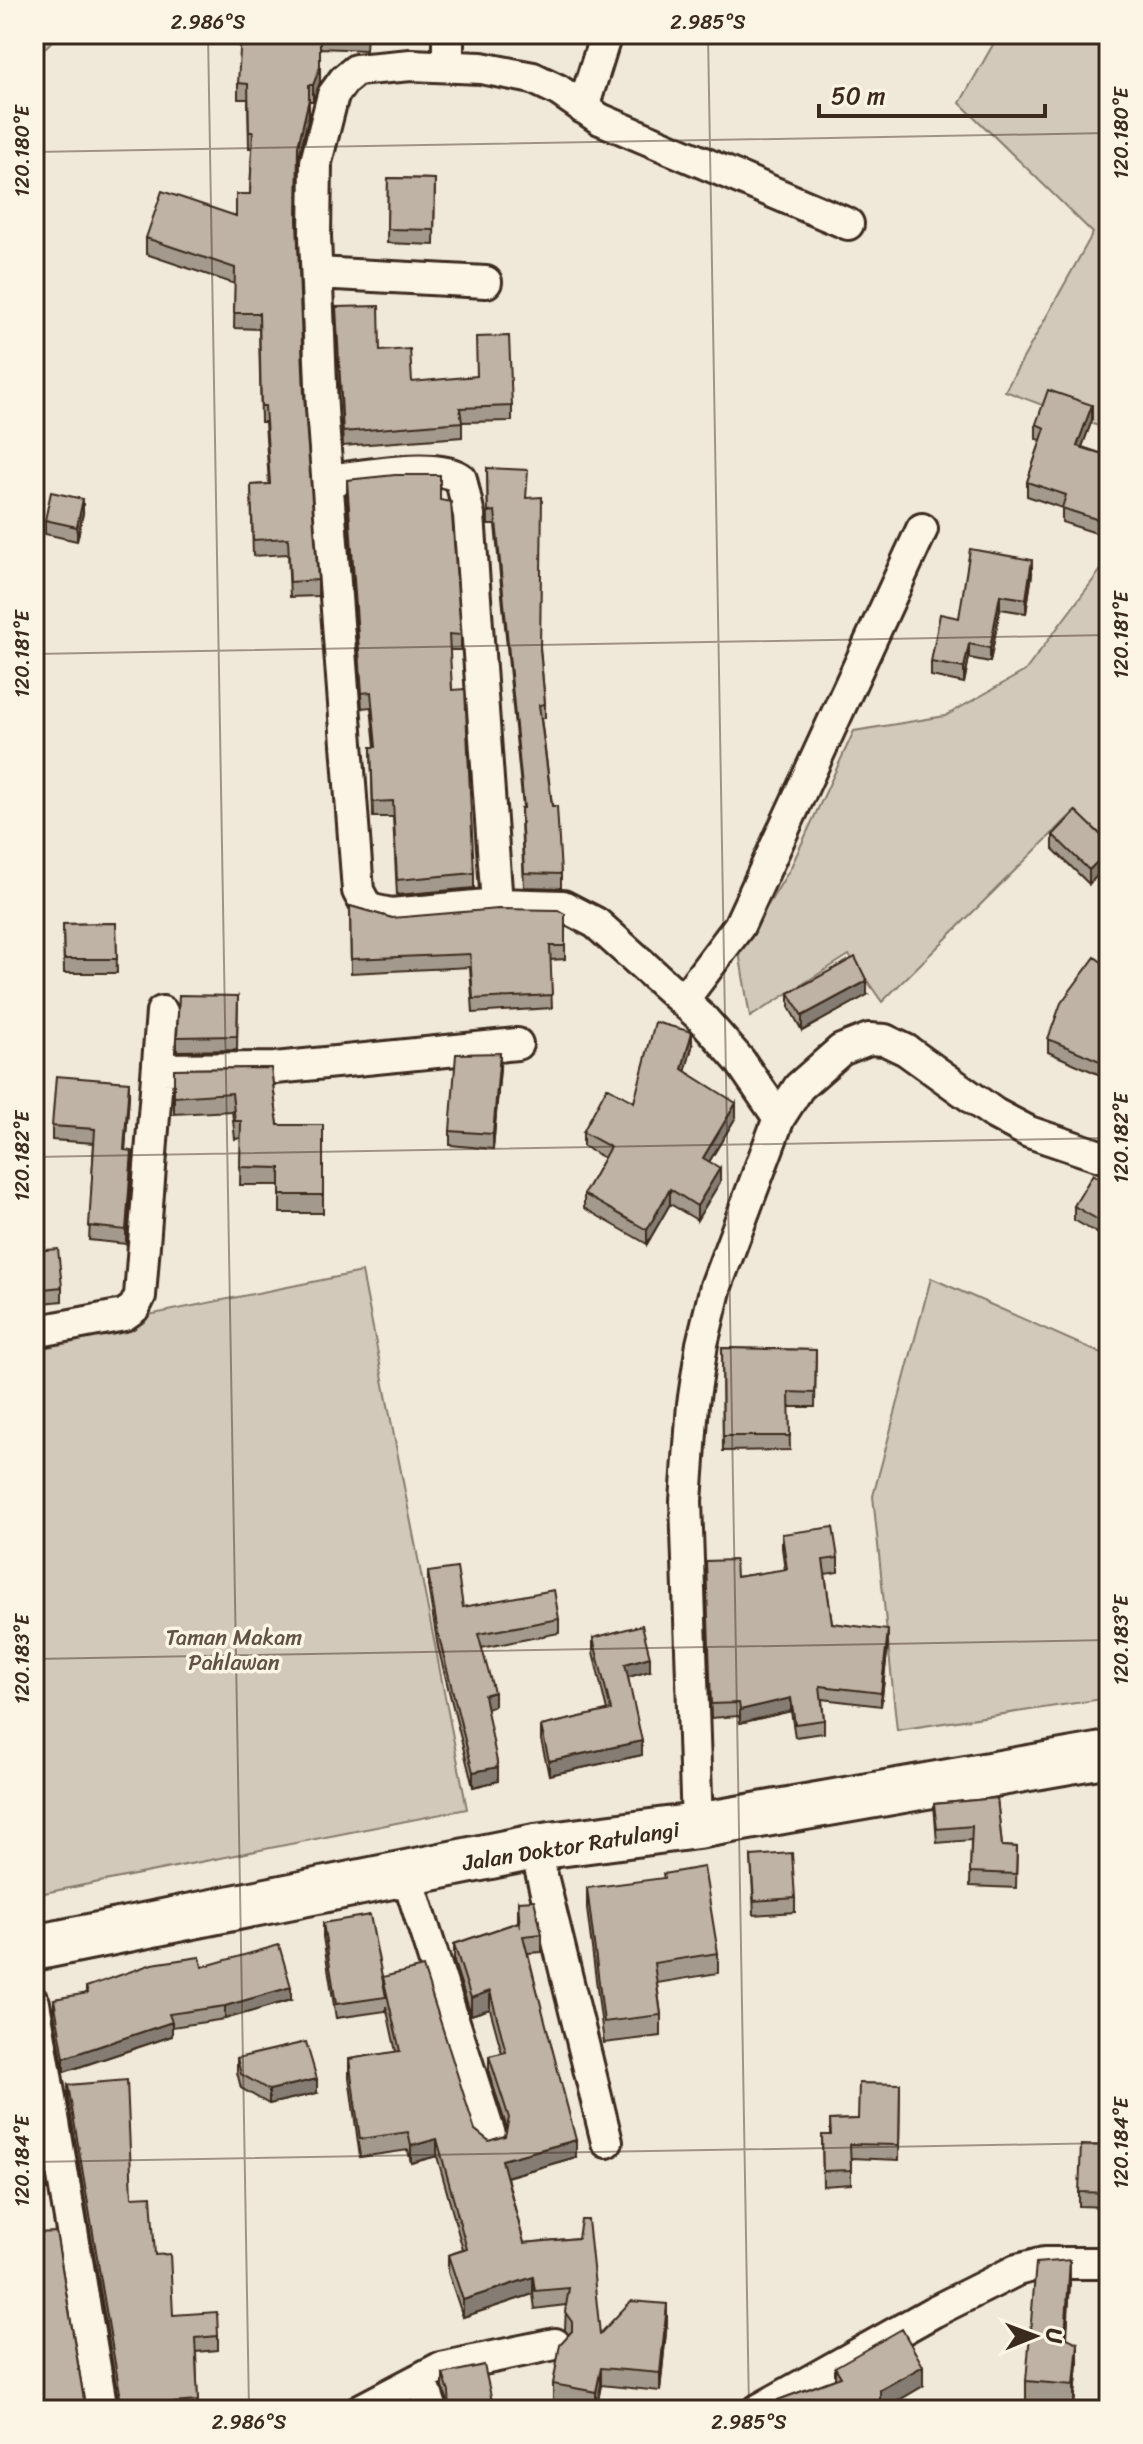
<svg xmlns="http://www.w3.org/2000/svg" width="1143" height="2444" font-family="Sriracha,sans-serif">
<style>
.green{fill:#d2c9ba;stroke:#867a6c;stroke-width:2}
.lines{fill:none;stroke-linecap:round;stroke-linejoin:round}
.minor-casing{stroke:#3b2a1e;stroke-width:36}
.trunk-casing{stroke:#3b2a1e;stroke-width:50}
.minor{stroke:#fcf5e5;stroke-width:30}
.trunk{stroke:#fcf5e5;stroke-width:44}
.wall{fill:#a39a8d;stroke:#3b2a1e;stroke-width:2}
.shaded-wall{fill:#857d73;stroke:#3b2a1e;stroke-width:2}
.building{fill:#beb3a4;stroke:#3b2a1e;stroke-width:2}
.ticks{fill:none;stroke:#3b2a1e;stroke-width:2;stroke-opacity:0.45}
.labels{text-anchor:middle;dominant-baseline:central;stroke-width:7;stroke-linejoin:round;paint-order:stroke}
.park-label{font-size:22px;fill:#615245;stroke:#fcf5e5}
.street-label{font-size:22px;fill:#3b2a1e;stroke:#fcf5e5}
.neatline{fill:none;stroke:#3b2a1e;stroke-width:3}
.ticks-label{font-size:20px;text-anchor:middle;fill:#3b2a1e}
</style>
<rect width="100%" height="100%" fill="#f0e9d9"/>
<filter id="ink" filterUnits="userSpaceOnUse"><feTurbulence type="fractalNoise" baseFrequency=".0125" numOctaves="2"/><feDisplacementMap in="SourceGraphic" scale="16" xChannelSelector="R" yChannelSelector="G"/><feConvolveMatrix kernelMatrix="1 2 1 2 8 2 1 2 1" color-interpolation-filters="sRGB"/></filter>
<g filter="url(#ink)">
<path class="green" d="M34,34H59L34,59Z
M999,34H1109V430L1005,391L1093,233L960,103Z
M1109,559V842L1075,811L882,1002L849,955L750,1017L739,952L790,869L854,731L945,716L1025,671Z
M362,1272L467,1809L34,1895V1338Z
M931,1278L1109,1357V1698L897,1730L873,1496Z"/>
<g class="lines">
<defs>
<path id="minor" d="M448,34V65
M583,108L606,34
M317,273L486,282
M328,480C358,477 438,461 461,479L469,515L497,904L563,906L596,923L703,1019L740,1061L779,1118
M497,904L391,914L368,909L358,891L322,409L315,236L316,162L333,95L344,80L356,70L411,65L481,68L533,78L558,90L600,119L848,224
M684,999L739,926L922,529
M160,1069L275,1068L517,1044
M34,1332L124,1315L134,1308L140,1296L162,1012
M697,1826L686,1501L693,1404L702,1344L716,1286L779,1118L799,1087L841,1050L869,1039L885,1040L906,1050L995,1114L1029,1132L1109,1159
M535,1847L607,2142
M407,1875L492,2141
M34,2003L102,2410
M421,2378L432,2410
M360,2410L440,2368L555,2344
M758,2410L933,2312L1017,2270L1044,2263H1109"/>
<path id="trunk" d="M34,1948L535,1847L697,1826L1109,1754"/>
</defs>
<use href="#minor" class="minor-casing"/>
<use href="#trunk" class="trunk-casing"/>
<use href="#minor" class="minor"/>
<use href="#trunk" class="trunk"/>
</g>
<path class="wall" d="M299,34H367L366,50L320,48V82L313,101H309V115L298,161L297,224L304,395L318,580V596L290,597L288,554L253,556L251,485L269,484L265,422H261L259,329L234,328L235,284L146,254V238L236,216L250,194L252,148H249L248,99H238V83L299,38Z
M466,34H541V35H466Z
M388,178L435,179L434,245L387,243Z
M336,307L412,382L512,406V421L462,422V437L343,446Z
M1092,420L1082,447L1109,456V504L1099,534L1062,522V508L1027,496V482L1041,440L1036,439V424Z
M487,468L527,498L545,704V718H541L561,874V888L524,887L521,821V808H523L495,525H488Z
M347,480L440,500L461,635V650H449L452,690L474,873V888L397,895L393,817H373L371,747H375L371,707L362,708L347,496Z
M83,513L77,541L45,534V520Z
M1032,574L1026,613L1000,609L990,662L969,658L964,683L931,676V662L959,618Z
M1053,835L1109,843L1089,884L1053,849Z
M350,906L392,918L565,914V959L550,960L552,1008L473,1013L470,967L351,973Z
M116,923L117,973H64L63,924Z
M1109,963V1079L1048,1052V1039Z
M789,993L867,995L802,1031L789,1007Z
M238,996L237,1050L177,1051V1037Z
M692,1047L685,1071L736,1117L709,1162L720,1182L697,1220L670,1204L647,1244L584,1208V1194L604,1158L583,1146V1132L634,1102Z
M271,1068L278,1125H323V1213H280V1185H240L241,1138L235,1139L232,1111L174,1114V1069Z
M500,1068L493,1149L450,1145V1131Z
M129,1096L125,1150L132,1165L126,1244L89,1240L94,1143L52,1140V1126Z
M1109,1184V1240L1074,1220V1206Z
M34,1251L62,1287V1301L34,1304Z
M722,1348L816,1350L815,1407H789L790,1450L723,1451Z
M782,1534L838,1558V1572L825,1574L832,1623L888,1643L881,1706L822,1699L824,1720V1733L795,1737L791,1711L740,1723L739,1716L711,1718L706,1575L736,1577L785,1570L782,1548Z
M428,1572L463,1607L559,1619V1633L481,1648L494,1706L486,1709L498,1781L473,1787L438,1647L428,1586Z
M593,1638L650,1671L628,1677L642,1755L549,1775L541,1740V1726L607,1711L593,1652Z
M997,1798L1002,1846L1017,1847L1016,1888L970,1886L971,1840L937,1843L934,1804Z
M751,1856L795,1898V1912L754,1915Z
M587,1888L718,1953V1973L657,1983L661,2015V2036L604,2043L587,1909Z
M518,1901L542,1934V1952L528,1953L576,2157L507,2177L524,2243L578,2238L600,2334L667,2322L660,2391L601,2385L596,2410L553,2402V2384L569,2335L565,2330L566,2305L535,2309L533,2294L463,2317L448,2272V2255L463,2250L437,2156L411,2163L408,2150L360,2157L349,2077V2059L396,2052L386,2006V2011L336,2018L323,1937V1923L383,1983V1977L475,2130L489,2141L505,2136L507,2128L489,2073V2056L502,2053L490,2009L471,2015L454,1962V1944L518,1922Z
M202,1967L291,2000L225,2019L172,2027V2036L64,2072L54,2013V1999L86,1994V1987Z
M237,2058L317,2093L269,2104L241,2088L237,2072Z
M900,2084L899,2160L851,2158V2184L823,2186L822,2135H830V2120L858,2119Z
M68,2085L132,2197L155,2255L173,2315L218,2336V2350L196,2352L198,2410H113L118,2397L68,2099Z
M34,2094L47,2172V2190L34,2191Z
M1109,2146V2207L1079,2206V2192Z
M34,2233L84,2400L93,2410H41L34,2367Z
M1070,2281L1067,2338L1078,2364L1074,2406L1026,2402V2381Z
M835,2367L923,2386L882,2410H778V2400L835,2379Z
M443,2374L494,2410H450L449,2405L443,2387Z"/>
<path class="shaded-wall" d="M320,55V82L313,101V85Z
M309,99V115L298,161V146Z
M1092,405V420L1077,460V446Z
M1109,490V504L1099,534V520Z
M83,499V513L77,541V527Z
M1032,560V574L1026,613V599Z
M1000,595V609L990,662V648Z
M969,644V658L964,683V668Z
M1109,850V864L1089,884V870Z
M867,981V995L802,1031V1016Z
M692,1032V1047L682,1084V1069Z
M500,1053V1068L493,1149V1134Z
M129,1082V1096L124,1164V1150Z
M736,1103V1117L703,1172V1158Z
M132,1151V1165L126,1244V1230Z
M720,1168V1182L697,1220V1206Z
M670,1189V1204L647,1244V1230Z
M888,1630V1643L881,1706V1693Z
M650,1657V1671L625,1678V1664Z
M494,1692V1706L484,1709V1695Z
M791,1698V1711L740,1723V1710Z
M642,1741V1755L549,1775V1761Z
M498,1767V1781L473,1787V1772Z
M291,1987V2000L225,2019V2006Z
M490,1991V2009L471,2015V1998Z
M172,2022V2036L64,2072V2058Z
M317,2079V2093L269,2104V2090Z
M437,2139V2156L411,2163V2146Z
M576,2140V2157L502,2178V2160Z
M1070,2260V2281L1065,2358V2337Z
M533,2277V2294L463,2317V2300Z
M667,2304V2322L660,2391V2373Z
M1078,2343V2364L1074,2406V2385Z
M923,2366V2386L882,2410H870L880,2390Z
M601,2368V2385L596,2410V2392Z"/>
<path class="building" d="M241,34L320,39V67L313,85H309V99L298,146L297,220L304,395L318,580L290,582L288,538L253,540L251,485L270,484L265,406H261L259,313H234L235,268L146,238L162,191L236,216V194H250L253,132H249L248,84L238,83Z
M328,34H366V36Z
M388,178L435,179L434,230L387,229Z
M379,306L380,351L410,349L412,382L477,376L476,337L509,336L512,406L460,408L462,422L343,432L336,307Z
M1048,390L1092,405L1077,446L1109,456V490L1099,520L1062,508L1066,495L1027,482L1045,428L1036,424Z
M487,468L528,470L526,498L542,497L540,649L545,704L539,705L552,806H557L561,874L524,873L521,808H524L495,511L488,512Z
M395,475H440V500L451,502L461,635L449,634L452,690L465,689L474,873L397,880L393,801L373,802L371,747H376L371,692L362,693L347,480Z
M51,492L83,499L77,527L45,520Z
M970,549L1032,560L1026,599L1000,595L990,648L969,644L964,668L931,662L940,614L959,618Z
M1076,811L1109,843V850L1089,870L1053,835Z
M350,906L392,918L498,909L558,910L565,914V946H550L552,995L473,999L470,954L351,959Z
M116,923L117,959H64L63,924Z
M855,957L867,981L802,1016L789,993Z
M1095,957L1107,966L1109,963V1065L1048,1039L1061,1003Z
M179,995L238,996L237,1036L177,1037Z
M655,1022L692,1032L682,1069L736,1103L703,1158L720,1168L697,1206L670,1189L647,1230L584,1194L610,1147L583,1132L607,1087L634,1102Z
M500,1053L493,1134L450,1131L456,1054Z
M271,1068L278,1125H323V1195H280V1168L240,1167L241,1121H235L232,1093L174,1097V1069Z
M56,1076L129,1082L124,1150L132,1151L126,1230L89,1226L95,1129L52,1126Z
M1093,1174L1109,1184V1226L1074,1206Z
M58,1249L62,1287L34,1290V1251Z
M722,1348L816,1350L815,1393L789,1392L790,1436H723Z
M833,1527L838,1558L823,1560L832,1623L888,1630L881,1693L820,1686L824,1720L795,1724L791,1698L740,1710L739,1703L711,1704L706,1561L735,1560L736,1577L787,1569L782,1534Z
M457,1568L463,1607L554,1590L559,1619L478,1634L494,1692L484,1695L498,1767L473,1772L438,1633L428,1572Z
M642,1625L650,1657L625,1664L642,1741L549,1761L541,1726L611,1710L593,1638Z
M997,1798L1002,1846L1017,1847L1016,1874L970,1872L972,1826L937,1829L934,1804Z
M792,1853L795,1898L754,1901L751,1856Z
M704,1867L718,1953L654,1963L661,2015L604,2022L587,1888L664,1878L663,1874Z
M534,1900L542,1934L523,1936L576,2140L502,2160L524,2243L578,2238L581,2220H588L600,2334L631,2301L667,2304L660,2373L601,2368L596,2392L553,2384L560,2344L572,2331V2322L565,2312L569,2288L535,2291L533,2277L463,2300L448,2255L467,2249L437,2139L411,2146L408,2132L360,2139L349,2059L400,2051L383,1977L423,1967L475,2130L489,2141L505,2136L509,2118L489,2056L506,2052L490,1991L471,1998L454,1944L519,1922L520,1928L518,1901Z
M370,1915L386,1997L336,2004L323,1923Z
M279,1945L291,1987L225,2006L169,2014L172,2022L64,2058L54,1999L88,1993L86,1987L152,1964L200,1957L202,1967Z
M306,2042L317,2079L269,2090L241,2074L237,2058Z
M127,2080L132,2197L151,2196L155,2255L170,2254L173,2315L217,2312L218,2336L195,2338L198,2401L160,2404L161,2410H113L120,2393L68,2085Z
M859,2083L900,2084L899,2145L850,2144L851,2170L823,2171L822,2135H831L830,2120L858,2119Z
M34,2094L47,2172L34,2173Z
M1081,2145L1109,2146V2193L1079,2192Z
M56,2232L84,2400L93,2410H43L34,2353V2233Z
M1070,2260L1065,2337L1078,2343L1074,2385L1026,2381L1036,2263Z
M902,2329L923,2366L880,2390V2404L870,2410H782L778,2400L841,2377L835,2367Z
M484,2365L494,2410H450L449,2392L443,2374Z"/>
</g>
<path class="ticks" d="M208,34L249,2410M708,34L749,2410M34,152L1109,133M34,654L1109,635M34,1157L1109,1138M34,1659L1109,1640M34,2162L1109,2143"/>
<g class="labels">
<g class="park-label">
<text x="234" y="1637">Taman Makam<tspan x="234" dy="25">Pahlawan</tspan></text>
</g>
<g class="street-label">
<text transform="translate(571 1846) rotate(-9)">Jalan Doktor Ratulangi</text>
</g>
</g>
<rect width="1143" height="2444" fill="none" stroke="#fcf5e5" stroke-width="88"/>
<g transform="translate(1035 2336) rotate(89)" stroke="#fcf5e5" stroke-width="6" paint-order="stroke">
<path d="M0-6L14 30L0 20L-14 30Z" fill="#3b2a1e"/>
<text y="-12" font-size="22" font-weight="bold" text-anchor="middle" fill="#3b2a1e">U</text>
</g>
<path d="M819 104v12h226v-12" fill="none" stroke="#3b2a1e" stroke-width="4"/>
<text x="831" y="104" font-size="24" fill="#3b2a1e" stroke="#fcf5e5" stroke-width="6" paint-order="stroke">50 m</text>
<rect x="44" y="44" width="1055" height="2356" class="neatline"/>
<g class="ticks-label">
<text x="208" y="29">2.986°S</text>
<text x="708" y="29">2.985°S</text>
<text transform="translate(1121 133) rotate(-90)" y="7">120.180°E</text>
<text transform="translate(22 151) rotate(-90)" y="7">120.180°E</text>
<text transform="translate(1121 635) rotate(-90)" y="7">120.181°E</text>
<text transform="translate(22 654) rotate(-90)" y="7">120.181°E</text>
<text transform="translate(1121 1138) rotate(-90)" y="7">120.182°E</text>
<text transform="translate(22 1156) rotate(-90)" y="7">120.182°E</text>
<text transform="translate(1121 1640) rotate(-90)" y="7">120.183°E</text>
<text transform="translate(22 1659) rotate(-90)" y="7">120.183°E</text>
<text transform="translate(1121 2143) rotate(-90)" y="7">120.184°E</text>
<text transform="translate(22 2161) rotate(-90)" y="7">120.184°E</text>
<text x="249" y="2429">2.986°S</text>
<text x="749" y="2429">2.985°S</text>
</g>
</svg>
